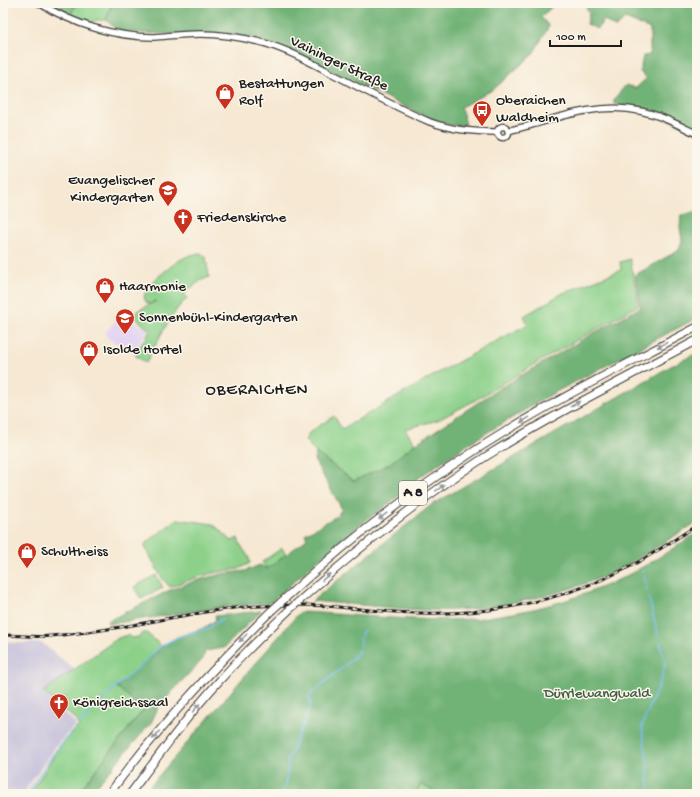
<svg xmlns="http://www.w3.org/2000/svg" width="700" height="797" font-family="'Gochi Hand',sans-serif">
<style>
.built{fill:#e3d3f2}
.industrial{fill:#c6c0da}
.green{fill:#8cd08a;stroke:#547653}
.forest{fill:#71b276;stroke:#466749}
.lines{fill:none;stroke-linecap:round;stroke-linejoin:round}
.stream{stroke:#7bbef1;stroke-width:1.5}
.secondary-casing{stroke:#3d3b37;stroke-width:8}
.motorway-casing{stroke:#3d3b37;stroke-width:9}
.secondary{stroke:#fff;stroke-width:5.5}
.motorway{stroke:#fff;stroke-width:7}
.rail-casing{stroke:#1c1c1c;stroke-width:3}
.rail{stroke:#fbf7ec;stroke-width:1.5;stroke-dasharray:4.5;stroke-linecap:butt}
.motorway-bridge-casing{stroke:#3d3b37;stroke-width:9;stroke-linecap:butt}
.motorway-bridge{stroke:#fff;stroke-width:7}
.oneway{fill:#999}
.labels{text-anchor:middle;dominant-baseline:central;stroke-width:3;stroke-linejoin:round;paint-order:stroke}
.shield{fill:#fbf7ec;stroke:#5f5e5a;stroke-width:1}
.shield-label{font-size:14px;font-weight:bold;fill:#1c1c1c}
.street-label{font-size:15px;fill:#1c1c1c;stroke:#fbf7ec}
.poi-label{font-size:15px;fill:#1c1c1c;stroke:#fbf7ec;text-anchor:start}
.park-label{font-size:15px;fill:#435b42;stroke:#fbf7ec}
.quarter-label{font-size:17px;letter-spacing:1px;fill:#1c1c1c;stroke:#fbf7ec}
</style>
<rect width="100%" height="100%" fill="#fbf7ec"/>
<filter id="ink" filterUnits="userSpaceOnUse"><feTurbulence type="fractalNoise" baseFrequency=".025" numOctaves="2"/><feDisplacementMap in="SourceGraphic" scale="8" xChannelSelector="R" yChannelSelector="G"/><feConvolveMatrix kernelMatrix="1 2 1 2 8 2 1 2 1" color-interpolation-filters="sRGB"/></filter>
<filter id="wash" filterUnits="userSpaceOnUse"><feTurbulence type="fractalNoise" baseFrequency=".012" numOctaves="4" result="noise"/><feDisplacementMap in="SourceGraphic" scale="16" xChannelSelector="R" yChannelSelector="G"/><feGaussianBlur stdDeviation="0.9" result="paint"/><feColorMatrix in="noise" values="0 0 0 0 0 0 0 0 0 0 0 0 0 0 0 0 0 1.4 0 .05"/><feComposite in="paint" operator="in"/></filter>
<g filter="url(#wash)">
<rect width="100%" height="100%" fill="#f6e8d2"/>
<path class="built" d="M122,315L148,330L133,353L109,339L106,336L105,333L119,316Z"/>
<path class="industrial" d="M3,641L15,643H42L74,669L43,693L76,724L56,746L23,794H3Z"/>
<path class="green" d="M77,3H112L106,20H96L89,24L70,16Z
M201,253L206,257L209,277L200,281L184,293L187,298L177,309L164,329L146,363L135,355L150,331L137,319L135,316L137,311L156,301L150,304L146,302L144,297L148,285L174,264L180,260L190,255Z
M630,259L639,305L542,360L472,402L438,420L405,429L415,444L389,464L354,481L316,453L305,440L310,432L334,416L342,429L438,373L528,324L524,316L563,293L621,270L620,262Z
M177,519L213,524L232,541L238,538C240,548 250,555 250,563L239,569L218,572L198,577L170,587L162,578L144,545Z
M282,548L286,555L267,569L262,562Z
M156,575L163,588L141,599L134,587Z
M143,633H147L162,647L118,687L143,710L77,794H30L62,743L79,726L74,718L43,692L118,638L128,635L131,638L139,637Z
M421,784L438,794H415Z"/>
<path class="forest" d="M46,3H77L70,16L61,10Z
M112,3H556L541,17L549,26L533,54L494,89L461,107L466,125H450L434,121L312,61L252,37L142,33L126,32L117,30L106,20Z
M584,3H697V133L664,117L637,108L614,104V99L626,85L636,88L647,78L640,72L643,56L650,55V29L625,19L616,28L604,20L597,29L587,24L589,13Z
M697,212V318L550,395L468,444L408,485V489L361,524L326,553L270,603L232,606L108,624V621L170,590L195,581L222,574L245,571L260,565L267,569L307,539L305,534L337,516L342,509L314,460L316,453L354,481L389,464L415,444L500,388L592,334L641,307L635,275L679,250L682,240L680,228L681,215Z
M697,353V522C678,534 659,546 640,557C629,564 617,571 605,576C563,593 515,605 470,609C437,612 405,609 372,606C352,604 332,603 312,601L430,506L671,366Z
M697,533V794H438L421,784L415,794H143L299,613L303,612C359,615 416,622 473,619C480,619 487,617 494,616C540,610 588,596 630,574C653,562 675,547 697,533Z
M261,611L224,648L205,651L203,659L178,685L158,708L151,723L93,790L91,794H77L143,710L117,687L162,647L177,637L204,628L216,620L215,616L252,612Z"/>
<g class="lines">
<path class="stream" d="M642,570L643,572
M644,576L647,590
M649,598L658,635
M361,645C360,638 360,635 364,630
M79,724L116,687L144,663L157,650L163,645L178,637L208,628L223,618
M649,790L648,767L642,726L662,677L665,663L660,642
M27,794C42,771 56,747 76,728
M282,794C286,783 289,771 287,760L293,749L311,705L309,696C315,691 320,685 326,681C339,670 351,663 360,649
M694,794L696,792"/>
</g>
</g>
<g filter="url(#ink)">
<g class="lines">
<defs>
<path id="secondary" d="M39,3C73,24 114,37 154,37C169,36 184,34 200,34C220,34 240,37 260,42C284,48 307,60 329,72C362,89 395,107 430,122C452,130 474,132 497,132
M497.5 132a5.5 5.5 0 1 1 11 0a5.5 5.5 0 1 1-11 0Z
M508,131C517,128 526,127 535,124C568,114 605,103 640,111C660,115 679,125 697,134"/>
<path id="motorway" d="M280,603C351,537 428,478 511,428C571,391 635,360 697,327
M297,603C356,550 418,500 485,457C554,414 626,378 697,340
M109,794C158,728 213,668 271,611
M130,794C159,755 188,715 221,679C242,655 265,633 288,611"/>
</defs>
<use href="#secondary" class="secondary-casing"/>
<use href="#motorway" class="motorway-casing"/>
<use href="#secondary" class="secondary"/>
<use href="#motorway" class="motorway"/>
<defs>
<path id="rail" d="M3,635C18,635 35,638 50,636C87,633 124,627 160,620C188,615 217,609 245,607C265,605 287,605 306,605C345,606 383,613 421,613C491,615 560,601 623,570C649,557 673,541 697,525"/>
</defs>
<use href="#rail" class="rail-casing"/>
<use href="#rail" class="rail"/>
<defs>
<path id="motorway-bridge" d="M271,611L280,603
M288,611L297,603"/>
</defs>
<use href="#motorway-bridge" class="motorway-bridge-casing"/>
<use href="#motorway-bridge" class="motorway-bridge"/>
</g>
<defs><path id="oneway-solid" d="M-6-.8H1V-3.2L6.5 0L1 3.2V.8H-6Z"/></defs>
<g class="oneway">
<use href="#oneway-solid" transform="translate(662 345) rotate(152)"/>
<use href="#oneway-solid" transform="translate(575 404) rotate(-29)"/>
<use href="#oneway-solid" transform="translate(525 420) rotate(149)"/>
<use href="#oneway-solid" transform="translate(440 488) rotate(-35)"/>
<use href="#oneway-solid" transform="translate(383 516) rotate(142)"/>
<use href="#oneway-solid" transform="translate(326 577) rotate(-41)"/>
<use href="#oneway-solid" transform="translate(243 638) rotate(135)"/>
<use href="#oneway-solid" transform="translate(196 708) rotate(-50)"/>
<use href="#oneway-solid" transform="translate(156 735) rotate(130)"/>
</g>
</g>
<defs>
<symbol id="shop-pin" viewBox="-11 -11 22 30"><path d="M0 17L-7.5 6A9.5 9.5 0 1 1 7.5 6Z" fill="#c8321e" stroke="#fbf7ec"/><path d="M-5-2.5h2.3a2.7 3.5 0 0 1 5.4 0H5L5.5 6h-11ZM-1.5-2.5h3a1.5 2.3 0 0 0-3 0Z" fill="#fff"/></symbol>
<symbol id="bus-pin" viewBox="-11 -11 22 30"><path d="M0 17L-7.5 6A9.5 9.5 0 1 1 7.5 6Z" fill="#c8321e" stroke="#fbf7ec"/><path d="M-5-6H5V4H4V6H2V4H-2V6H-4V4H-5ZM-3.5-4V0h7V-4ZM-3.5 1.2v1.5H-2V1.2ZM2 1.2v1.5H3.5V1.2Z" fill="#fff"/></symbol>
<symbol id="school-pin" viewBox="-11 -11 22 30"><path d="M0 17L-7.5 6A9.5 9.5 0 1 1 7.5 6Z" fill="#c8321e" stroke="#fbf7ec"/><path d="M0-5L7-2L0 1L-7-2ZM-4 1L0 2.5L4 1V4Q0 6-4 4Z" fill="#fff"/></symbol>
<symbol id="church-pin" viewBox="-11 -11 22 30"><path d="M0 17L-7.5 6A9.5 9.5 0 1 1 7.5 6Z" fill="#c8321e" stroke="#fbf7ec"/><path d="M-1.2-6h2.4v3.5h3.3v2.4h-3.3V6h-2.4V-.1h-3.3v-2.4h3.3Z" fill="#fff"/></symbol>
</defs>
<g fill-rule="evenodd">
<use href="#shop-pin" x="214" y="82" width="22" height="30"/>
<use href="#bus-pin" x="471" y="99" width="22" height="30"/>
<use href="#school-pin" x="157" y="179" width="22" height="30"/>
<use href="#church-pin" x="172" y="207" width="22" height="30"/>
<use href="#shop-pin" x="94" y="276" width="22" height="30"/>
<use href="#school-pin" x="114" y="307" width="22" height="30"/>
<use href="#shop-pin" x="78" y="339" width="22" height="30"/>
<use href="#shop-pin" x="16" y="541" width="22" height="30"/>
<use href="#church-pin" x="48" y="692" width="22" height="30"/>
</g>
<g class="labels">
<rect class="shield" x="399" y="481" width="28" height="24" rx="3"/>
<g class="shield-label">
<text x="413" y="493">A 8</text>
</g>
<g class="street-label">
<text transform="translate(339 64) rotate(26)">Vaihinger Straße</text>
</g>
<g class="poi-label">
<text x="239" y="84">Bestattungen<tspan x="239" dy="17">Rolf</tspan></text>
<text x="496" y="101">Oberaichen<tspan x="496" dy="17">Waldheim</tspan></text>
<text x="154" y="181" text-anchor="end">Evangelischer<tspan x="154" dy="17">Kindergarten</tspan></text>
<text x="197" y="218">Friedenskirche</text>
<text x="119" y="287">Haarmonie</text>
<text x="139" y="318">Sonnenbühl-Kindergarten</text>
<text x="103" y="350">Isolde Hortel</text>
<text x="41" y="552">Schultheiss</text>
<text x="73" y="703">Königreichssaal</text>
</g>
<g class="park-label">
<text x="597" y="694">Dürrlewangwald</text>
</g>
<g class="quarter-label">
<text x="257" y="391">OBERAICHEN</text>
</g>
</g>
<rect width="700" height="797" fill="none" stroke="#fbf7ec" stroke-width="16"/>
<path d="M550 40v6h71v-6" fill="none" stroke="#1c1c1c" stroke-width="2"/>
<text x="556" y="40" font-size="12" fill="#1c1c1c" stroke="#fbf7ec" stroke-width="3" paint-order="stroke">100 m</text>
</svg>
